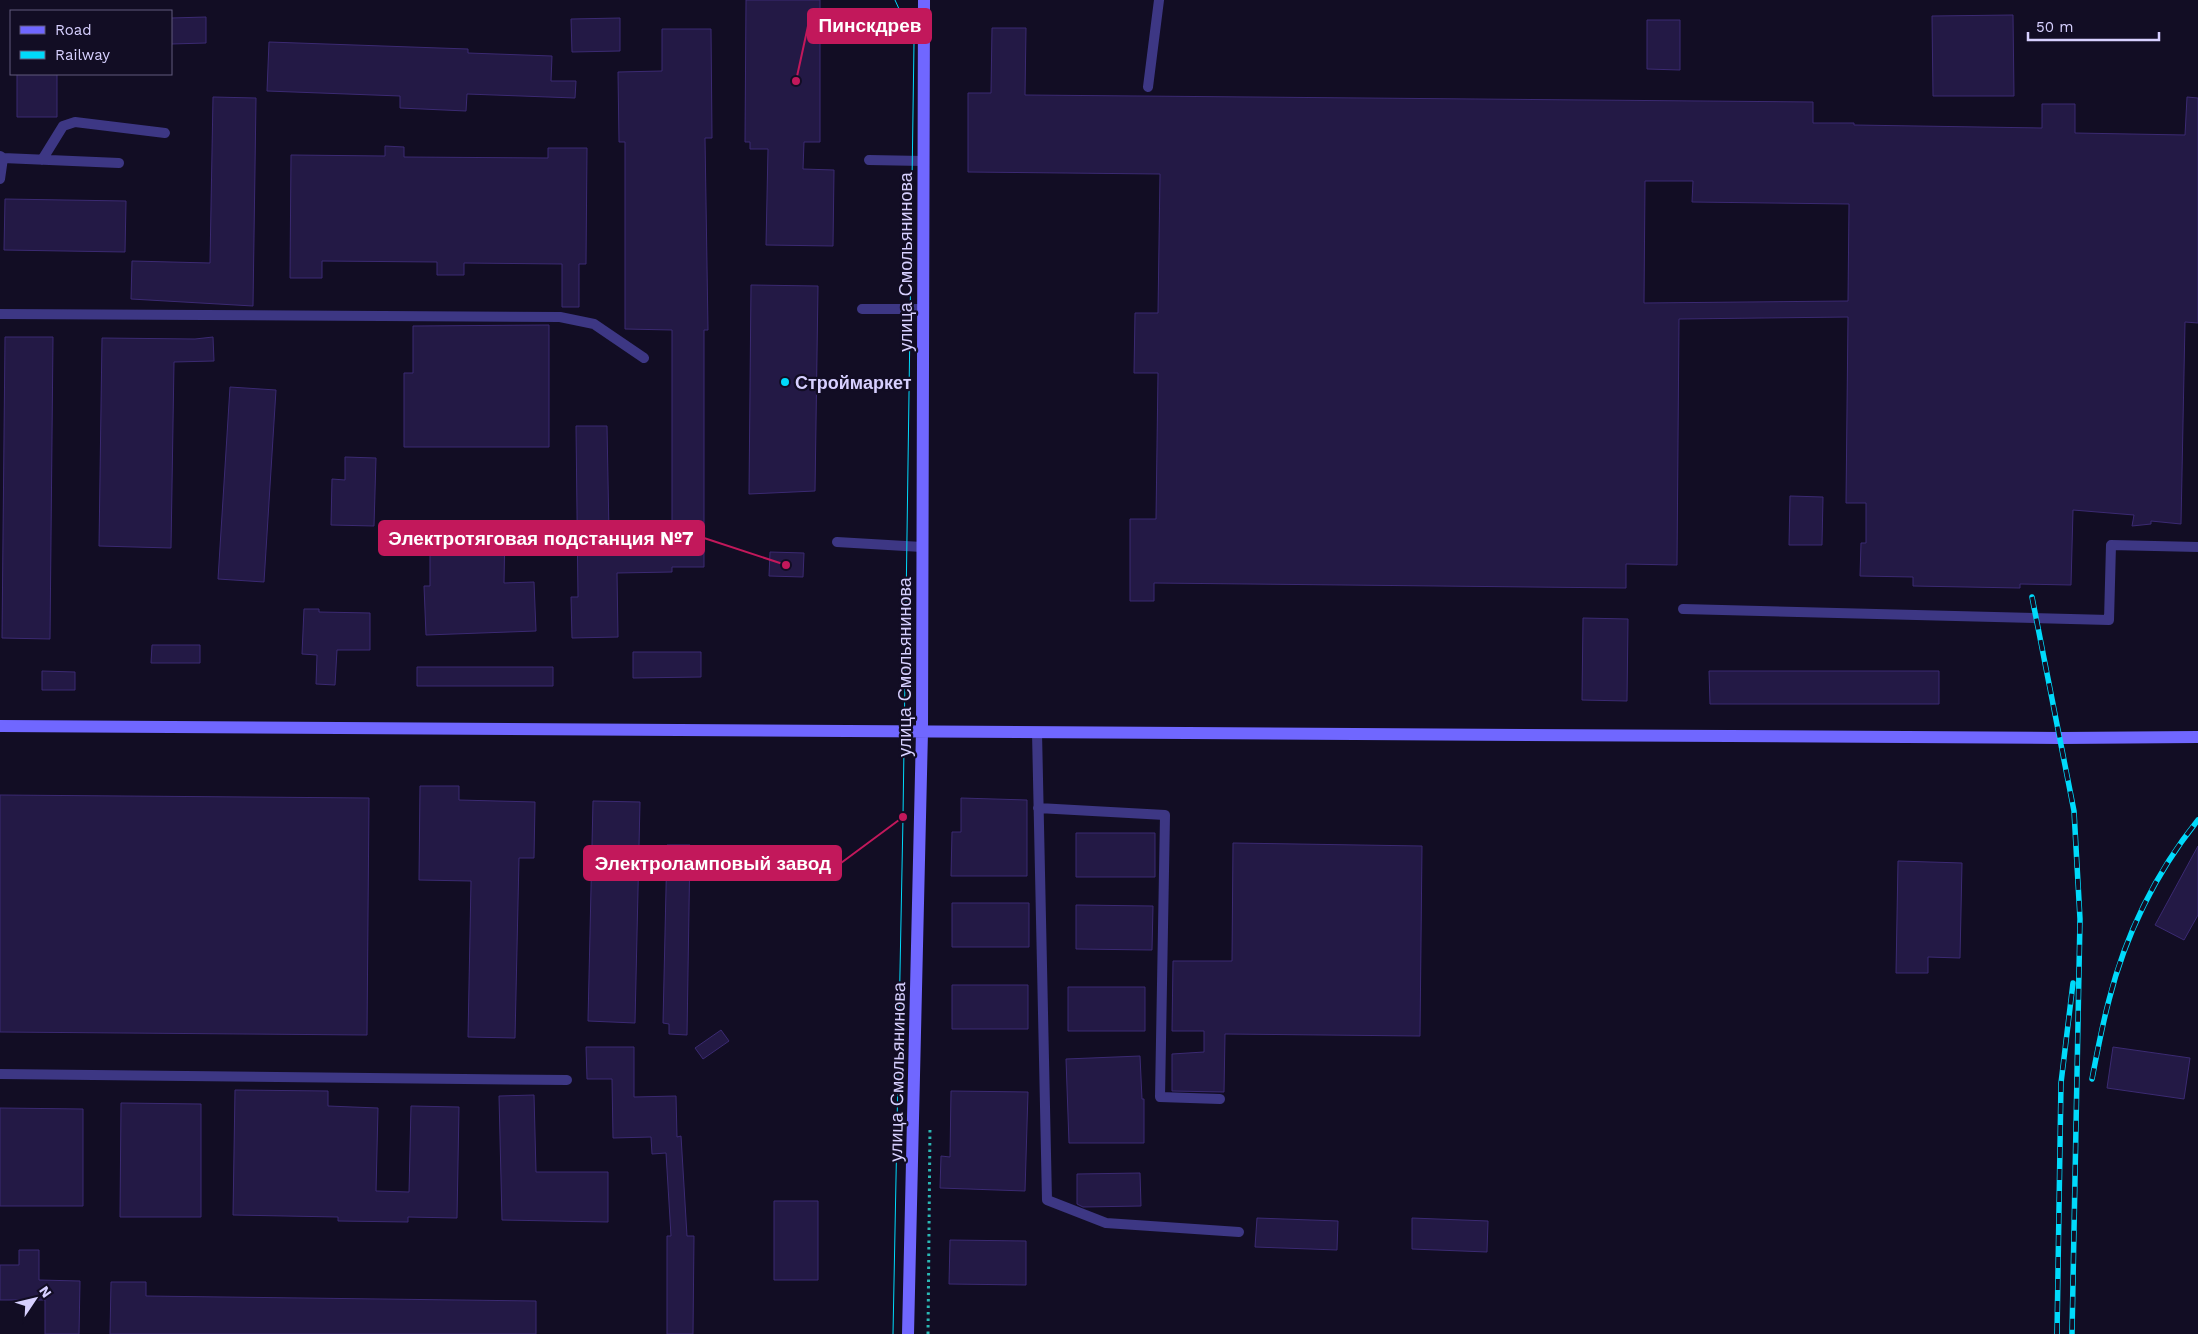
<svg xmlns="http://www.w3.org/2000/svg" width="2198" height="1334" font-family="'Work Sans',sans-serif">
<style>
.building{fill:#231945;stroke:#3b2a72;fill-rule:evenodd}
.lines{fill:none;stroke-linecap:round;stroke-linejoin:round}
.path{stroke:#2bb8b5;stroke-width:3;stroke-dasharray:2.5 4;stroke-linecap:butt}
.lane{stroke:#3d3784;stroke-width:10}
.secondary{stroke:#7067ff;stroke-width:12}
.tram{stroke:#00dafb;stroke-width:1}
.rail-casing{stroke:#00dafb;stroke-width:5.5}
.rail{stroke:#120d24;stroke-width:4;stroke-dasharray:11;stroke-linecap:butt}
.poi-dot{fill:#00dafb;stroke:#120d24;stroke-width:2}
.labels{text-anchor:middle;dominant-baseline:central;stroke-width:4.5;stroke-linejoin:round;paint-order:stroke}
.street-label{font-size:18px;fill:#d7d0ff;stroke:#120d24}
.poi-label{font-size:18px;font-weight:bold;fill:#d7d0ff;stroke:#120d24;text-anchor:start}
.leader{fill:none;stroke:#c2185b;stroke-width:2}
.callout-dot{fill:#c2185b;stroke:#120d24;stroke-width:2}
.callout{fill:#c2185b;stroke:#c2185b;stroke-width:2}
.callout-label{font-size:19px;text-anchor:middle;font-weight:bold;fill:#fff}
</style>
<rect width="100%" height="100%" fill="#120d24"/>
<path class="building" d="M746,0H820V142H804L803,169L834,170L833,246L766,245L768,149H750V142H745Z
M2013,15L2014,96H1933L1932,16Z
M206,17V43L171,44V18Z
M620,18V51L572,52L571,19Z
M1647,20H1680V70L1647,69Z
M992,28H1026L1025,95L1813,102V123H1854V125L2042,128V104H2075V133L2185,135L2187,97L2198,98V323L2185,322L2181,524L2151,521V524L2132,526L2134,515L2073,510L2071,585L2020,584V588L1913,586V577L1860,576L1861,543H1866V503H1846L1848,317L1679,319L1677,565L1626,564V588L1154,583V601H1130V519H1156L1158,373H1134L1135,313H1158L1160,174L968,172V93H991ZM1645,181H1693L1692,202L1849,204L1848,301L1644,303Z
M662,29H711L712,138H705L708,330H704V567H672V572L617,573L618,637L572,638L571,597H578L576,426H607L609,533L621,548H672V330L625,329V142H619L618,72L662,71Z
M269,42L468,49V53L552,56L551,81H576L575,98L467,94L466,111L400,108V96L267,91Z
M17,74H57V117H17Z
M213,97L256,98L253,306L131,299L132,261L210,263Z
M385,146L404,147V157L548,158V148H587L586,264H579V307H562V264L464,263V275H437V262L322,261V278H290L291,155L385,156Z
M5,199L126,201L125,252L4,250Z
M751,285L818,286L815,491L749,494Z
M549,325V447H404V373H413V326Z
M5,337H53L50,639L2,638Z
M213,337L214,361L174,362L171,548L99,546L102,338L195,339Z
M230,387L276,390L264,582L218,579Z
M345,457L376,458L374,526L331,525L332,479L345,480Z
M1790,496L1823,497L1822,545H1789Z
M430,523L505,524L504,583L534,582L536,631L426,635L424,586H430Z
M770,552L804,553L803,577L769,576Z
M304,609H319V612L370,613V650H337L335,685L316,684L317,655L302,654Z
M1583,618L1628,619L1627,701L1582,700Z
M152,645H200V663H151Z
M633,652H701V677L633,678Z
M417,667H553V686H417Z
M42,671L75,672V690H42Z
M1709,671H1939V704H1710Z
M420,786H459V800L535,802L534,858H519L515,1038L468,1037L471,881L419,880Z
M0,795L369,798L367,1035L0,1032Z
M961,798L1027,800V876H951L952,832H961Z
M593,801L640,802L635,1023L588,1021Z
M1076,833H1155V877H1076Z
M1233,843L1422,846L1420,1036L1225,1034L1224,1092L1172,1091V1054L1204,1052V1031H1172L1173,961H1232Z
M667,845H690L687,1035L669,1034V1024L663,1023Z
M2198,846V915L2184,940L2155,925Z
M1898,861L1962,863L1960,958L1928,957V973H1896Z
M952,903H1029V947H952Z
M1076,905L1153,906L1152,950L1076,949Z
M952,985H1028V1029H952Z
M1068,987H1145V1031H1068Z
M721,1030L729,1041L703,1059L695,1048Z
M586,1047H634V1097L676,1096L677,1137L681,1136L687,1236H694L693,1334H667V1236H671L666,1153L652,1154L651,1137L613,1138L612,1079H587Z
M2113,1047L2190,1058L2184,1099L2107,1088Z
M1140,1056L1142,1099H1144V1143H1069L1066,1059Z
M235,1090L328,1091V1106L378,1108L376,1191L409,1192L411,1106L459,1107L457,1218L408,1217V1222L338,1221V1217L233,1215Z
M951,1091L1028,1092L1025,1191L940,1188L941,1156L950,1157Z
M534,1095L536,1172H608V1222L502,1220L499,1096Z
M121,1103L201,1104V1217H120Z
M0,1108L83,1109V1206H0Z
M1140,1173L1141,1206L1083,1207L1077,1204V1174Z
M774,1201H818V1280H774Z
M1257,1218L1338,1221L1337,1250L1255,1247Z
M1412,1218L1488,1221L1487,1252L1412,1249Z
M950,1240L1026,1241V1285L949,1284Z
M19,1250H39V1280L80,1281L79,1334H45V1300H0V1265H19Z
M111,1282H146V1296L536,1301V1334H110Z"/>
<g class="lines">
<path class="path" d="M928,1334L930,1126"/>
<path class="lane" d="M1148,87L1159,0
M0,156L3,158L0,179
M3,158L119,163
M42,160L63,126L75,122L165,133
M869,160L923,161
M862,309H923
M0,314L560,317L594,324L644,358
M837,542L922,547
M1683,609L2109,620L2111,545L2198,547
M1037,732L1047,1200L1106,1223L1239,1232
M1038,808L1165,815L1160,1097L1220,1099
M0,1074L567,1080"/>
<path class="secondary" d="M0,726L2060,738L2198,737
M908,1334L922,731L924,0"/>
<path class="tram" d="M893,1334L903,817L914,42L895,0"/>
<defs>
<path id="rail" d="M2032,597L2074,811L2080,919L2072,1334
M2092,1079C2097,1053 2102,1026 2109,1000C2125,936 2156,872 2198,820
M2057,1334L2061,1083L2073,983"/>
</defs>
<use href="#rail" class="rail-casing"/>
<use href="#rail" class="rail"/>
</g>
<circle class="poi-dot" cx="785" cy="382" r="5"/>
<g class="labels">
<g class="street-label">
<text transform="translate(905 262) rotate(-90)">улица Смольянинова</text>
<text transform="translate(904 667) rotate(-90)">улица Смольянинова</text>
<text transform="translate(897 1072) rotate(-89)">улица Смольянинова</text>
</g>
<g class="poi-label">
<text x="795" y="382">Строймаркет</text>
</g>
</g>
<path class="leader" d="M796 81L808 26M786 565L704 538M903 817L841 863"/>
<g class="callout-dot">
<circle cx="796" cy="81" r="5"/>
<circle cx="786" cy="565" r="5"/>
<circle cx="903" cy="817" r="5"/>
</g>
<g class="callout">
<rect x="808" y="9" width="123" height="34" rx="5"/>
<rect x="379" y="521" width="325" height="34" rx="5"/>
<rect x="584" y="846" width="257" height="34" rx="5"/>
</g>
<g class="callout-label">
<text x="870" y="32">Пинскдрев</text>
<text x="541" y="545">Электротяговая подстанция №7</text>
<text x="713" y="870">Электроламповый завод</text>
</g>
<rect x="10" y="10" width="162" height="65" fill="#120d24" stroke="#615b7c"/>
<rect x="20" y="26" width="25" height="8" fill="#7067ff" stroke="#615b7c"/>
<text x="55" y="35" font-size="15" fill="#d7d0ff">Road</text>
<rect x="20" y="51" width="25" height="8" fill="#00dafb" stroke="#615b7c"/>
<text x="55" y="60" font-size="15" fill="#d7d0ff">Railway</text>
<g transform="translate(35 1299) rotate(55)" stroke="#120d24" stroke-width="4" paint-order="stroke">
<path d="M0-4L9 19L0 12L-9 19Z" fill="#d7d0ff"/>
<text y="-8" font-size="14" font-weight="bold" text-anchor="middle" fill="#d7d0ff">N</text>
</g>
<path d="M2028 32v8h131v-8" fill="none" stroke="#d7d0ff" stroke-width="2.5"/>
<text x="2036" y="32" font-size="15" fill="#d7d0ff" stroke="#120d24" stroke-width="4" paint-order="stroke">50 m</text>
</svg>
